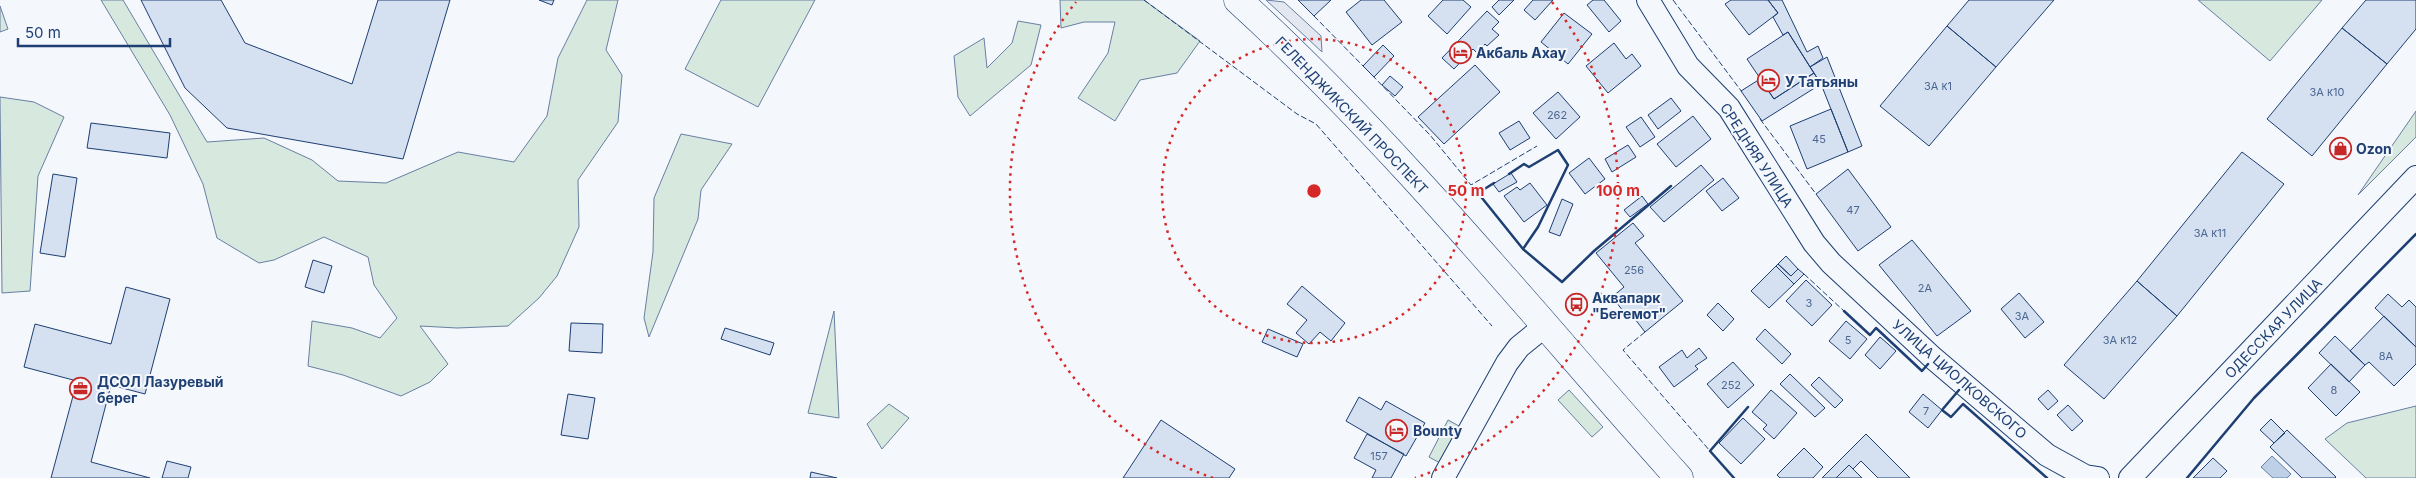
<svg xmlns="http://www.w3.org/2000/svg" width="2416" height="478" font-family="Inter,sans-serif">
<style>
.green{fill:#d7e8df;stroke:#687fa3}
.parking{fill:#e3e8f0;stroke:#687fa3}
.water{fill:#bed0e5;stroke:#687fa3}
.building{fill:#d5e0f0;stroke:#1d3f73}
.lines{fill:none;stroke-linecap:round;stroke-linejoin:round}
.minor-casing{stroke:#1d3f73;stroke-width:24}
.major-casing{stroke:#1d3f73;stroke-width:29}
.minor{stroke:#f4f7fb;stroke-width:22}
.major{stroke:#f4f7fb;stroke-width:28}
.fence{stroke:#1d3f73;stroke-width:1;stroke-dasharray:6 2.5;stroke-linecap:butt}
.wall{stroke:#1d3f73;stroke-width:2.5}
.ring{fill:none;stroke:#d62828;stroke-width:2.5;stroke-dasharray:2.5 5}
.labels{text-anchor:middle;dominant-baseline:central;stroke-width:4;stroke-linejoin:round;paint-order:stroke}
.number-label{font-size:11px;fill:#4b6792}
.poi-label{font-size:14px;font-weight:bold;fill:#1d3f73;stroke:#f4f7fb;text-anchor:start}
.street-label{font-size:14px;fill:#1d3f73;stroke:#f4f7fb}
.centre{fill:#d62828;stroke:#f4f7fb;stroke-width:2.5}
.ring-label{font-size:15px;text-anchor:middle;font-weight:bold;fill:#d62828;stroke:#f4f7fb;stroke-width:4;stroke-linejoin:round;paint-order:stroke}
</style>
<rect width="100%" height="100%" fill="#f4f7fb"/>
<path class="green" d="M101,0H123L207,142L264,138L312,160L338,181L386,183L458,152L514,162L547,116L558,58L587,0H618L606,50L622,75L618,122L578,180L579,227L557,276L539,298L508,326L457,328L420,326L448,364L430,382L401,396L343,375L308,366L312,321L352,328L380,338L397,318L374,285L368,257L324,237L274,260L259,263L217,238L203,184L170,115Z
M721,0H815L758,107L685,69Z
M1060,0H1144L1200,41L1177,73L1140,80L1115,121L1078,98L1108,53L1115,22H1084L1061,28Z
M2198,0H2322L2270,61Z
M0,6L8,29L0,32Z
M1018,21L1041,25L1031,65L970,116L958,97L954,56L984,38L987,68L1012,43Z
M0,97L34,102L64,117L38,176L30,291L2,293Z
M2416,111V137L2358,195Z
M681,134L732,144L701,190L698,219L649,337L644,318L653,252L654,198Z
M834,311L839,418L808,413Z
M1569,390L1603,427L1592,437L1558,400Z
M889,404L909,418L882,449L867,424Z
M2416,406V478H2366L2325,439L2347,423Z
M1448,420L1459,426L1440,463L1429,457Z"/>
<path class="parking" d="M1266,0L1284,2L1321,36L1322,52Z"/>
<path class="water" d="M2272,456L2291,474L2287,478H2273L2261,467Z"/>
<path class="building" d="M141,0H221L245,43L352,84L378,0H450L403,159L227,128L185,88Z
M539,0H554L552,5Z
M1298,0H1331L1314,16Z
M1361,0H1384L1402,22L1372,45L1346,12Z
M1443,0H1463L1471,7L1447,34L1428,16Z
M1499,0H1514L1499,15L1492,7Z
M1533,0H1553L1535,20L1524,10Z
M1593,0H1604L1621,21L1609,32L1587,5Z
M1731,0H1768L1778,13L1749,35L1725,4Z
M1768,0H1782L1807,52L1818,46L1823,58L1810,67L1788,32L1783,35L1773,17L1778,13Z
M1969,0H2054L1996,67L1947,26Z
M2366,0H2416V29L2387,64L2342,28Z
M1487,11L1499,22L1492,29L1499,35L1487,46L1485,44L1477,53L1473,49L1454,69L1442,58Z
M1564,13L1592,34L1568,64L1541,42Z
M1947,26L1996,67L1929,146L1880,106Z
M2342,28L2387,64L2312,156L2267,119Z
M1788,32L1814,73L1774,99L1747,59Z
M1614,43L1626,59L1632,54L1641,66L1608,93L1586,66Z
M1383,45L1394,56L1374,77L1363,66Z
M1827,57L1862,146L1848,152L1821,84L1810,67Z
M1475,65L1500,92L1444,144L1418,117Z
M1814,73L1821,84L1762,121L1741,91L1760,79L1774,99Z
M1390,76L1403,87L1395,96L1382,85Z
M1558,92L1580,117L1556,139L1533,113Z
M1671,98L1681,111L1658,129L1648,115Z
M1831,109L1848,152L1807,169L1790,126Z
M1693,116L1711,139L1676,167L1657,144Z
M1641,117L1655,137L1640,147L1626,127Z
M1519,121L1530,138L1510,150L1499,133Z
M91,123L170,133L167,158L87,148Z
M1628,145L1636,157L1612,172L1605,159Z
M2242,152L2284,184L2177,316L2137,281Z
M1589,158L1605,179L1585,194L1569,173Z
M1701,165L1714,180L1664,222L1650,207Z
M1848,169L1891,227L1858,251L1816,194Z
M1511,173L1517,182L1499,192L1493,184Z
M53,174L77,178L65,257L40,253Z
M1723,178L1739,198L1722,211L1706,191Z
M1530,183L1547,205L1524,222L1504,196L1517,187L1520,190Z
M1642,196L1648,204L1630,217L1624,210Z
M1562,199L1573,204L1560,236L1549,232Z
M1633,223L1644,236L1635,243L1683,301L1645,332L1631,314L1627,316L1612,297L1624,287L1596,253Z
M1912,240L1971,311L1937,336L1879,265Z
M1786,256L1798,269L1791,276L1778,264Z
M313,260L332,266L324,293L305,287Z
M1778,264L1791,276L1798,269L1804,274L1794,284L1776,266Z
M1776,266L1794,284L1769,308L1751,291Z
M1806,280L1832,305L1812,326L1786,301Z
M2137,281L2177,316L2104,399L2064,365Z
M1302,286L1345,323L1331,341L1320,332L1309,344L1296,333L1307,320L1287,304Z
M126,287L170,299L145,394L111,385L91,462L150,478H51L77,381L24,367L35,324L111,344Z
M2019,293L2044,322L2025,338L2001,309Z
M2388,294L2402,307L2409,300L2416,307V347L2375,308Z
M1718,303L1734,319L1723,331L1707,315Z
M2384,316L2416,347V364L2394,386L2369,362L2365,365L2350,351Z
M1846,321L1867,339L1850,359L1829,341Z
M571,323L603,324L602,353L569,351Z
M725,328L774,343L770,355L721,339Z
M1268,329L1303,344L1297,357L1262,342Z
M1765,329L1791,354L1782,364L1756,339Z
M2335,336L2365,365L2349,382L2319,353Z
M1880,337L1896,351L1880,369L1865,355Z
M1699,348L1707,358L1695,366L1698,369L1674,387L1659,367L1682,350L1687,358Z
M1733,362L1754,385L1728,408L1707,384Z
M2331,364L2360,392L2336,416L2308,388Z
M1790,374L1825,408L1815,417L1780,384Z
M1819,377L1843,400L1835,408L1811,385Z
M1771,390L1797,413L1774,439L1763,429L1767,425L1752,412Z
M2048,390L2058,401L2048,410L2038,399Z
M568,394L595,398L588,439L561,435Z
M1923,394L1942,410L1928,428L1909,412Z
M1359,397L1381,410L1386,401L1425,423L1406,456L1346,421Z
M2068,405L2083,421L2072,431L2057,415Z
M1743,418L1765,439L1741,464L1719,443Z
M2271,419L2285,433L2274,443L2260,430Z
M1161,420L1235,469L1229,478H1123Z
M2287,430L2336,477L2335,478H2302L2270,447Z
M1367,434L1404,454L1391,478H1372L1376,470L1354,458Z
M1866,434L1910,478H1878L1861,461L1853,469L1849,465L1836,478H1822Z
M1804,448L1823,467L1813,478H1780L1777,475Z
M2213,458L2227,471L2220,478H2193Z
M167,461L191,467L188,478H162Z
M1849,465L1862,478H1836Z
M811,472L837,478H810Z"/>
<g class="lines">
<defs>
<path id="minor" d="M1648,0L1688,66L1729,108L1814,243L1831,263L1933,358L2047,455L2085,476L2098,478
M1443,478L1507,363L1519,347L1545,326
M2130,478L2416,177"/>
<path id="major" d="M1238,0C1398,146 1535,317 1679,478"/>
</defs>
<use href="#minor" class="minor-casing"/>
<use href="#major" class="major-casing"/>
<use href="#minor" class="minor"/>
<use href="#major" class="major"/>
<path class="fence" d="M1144,0L1297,114L1316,124L1492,326
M1673,0L1742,92
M1314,16L1365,68
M1372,75L1430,135L1471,185L1537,146
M1760,119L1816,194
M1804,274L1844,311
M1645,332L1623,350L1710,451"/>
<path class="wall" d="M1509,174L1524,164L1529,167L1558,150L1568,165L1538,227L1523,249
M1494,183L1478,193L1523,249L1562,282L1594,251L1671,186
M1844,311L1870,335L1876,328L1922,371L1928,364
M1959,390L1942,410L1951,417L1963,404L2047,478
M1734,478L1710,451L1748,407
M2187,478L2254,398L2416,234"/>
</g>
<g class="ring">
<circle cx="1314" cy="191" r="152"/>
<path d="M1213 478A304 304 0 0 1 1076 2M1552 2A304 304 0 0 1 1415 478"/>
</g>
<defs>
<symbol id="hotel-ring" viewBox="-11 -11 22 22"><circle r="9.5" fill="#f4f7fb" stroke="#c62828" stroke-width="1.5"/><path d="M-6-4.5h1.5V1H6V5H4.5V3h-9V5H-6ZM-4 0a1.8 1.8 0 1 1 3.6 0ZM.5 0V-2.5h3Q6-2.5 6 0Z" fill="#c62828"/></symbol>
<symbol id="shop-ring" viewBox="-11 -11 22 22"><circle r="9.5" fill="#f4f7fb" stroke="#c62828" stroke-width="1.5"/><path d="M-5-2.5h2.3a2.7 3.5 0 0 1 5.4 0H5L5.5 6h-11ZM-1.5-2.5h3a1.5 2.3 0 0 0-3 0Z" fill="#c62828"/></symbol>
<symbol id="bus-ring" viewBox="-11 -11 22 22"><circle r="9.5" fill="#f4f7fb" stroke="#c62828" stroke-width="1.5"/><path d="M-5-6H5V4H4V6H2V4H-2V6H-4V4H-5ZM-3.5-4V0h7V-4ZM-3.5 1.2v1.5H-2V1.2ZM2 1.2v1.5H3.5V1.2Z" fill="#c62828"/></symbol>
<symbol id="office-ring" viewBox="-11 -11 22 22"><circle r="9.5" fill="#f4f7fb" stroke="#c62828" stroke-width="1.5"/><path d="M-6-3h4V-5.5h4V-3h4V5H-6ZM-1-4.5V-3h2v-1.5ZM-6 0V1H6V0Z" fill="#c62828"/></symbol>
</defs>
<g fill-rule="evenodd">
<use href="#hotel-ring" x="1448" y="40" width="25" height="25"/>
<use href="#hotel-ring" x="1756" y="68" width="25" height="25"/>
<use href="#shop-ring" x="2328" y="136" width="25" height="25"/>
<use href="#bus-ring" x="1564" y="292" width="25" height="25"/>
<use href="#office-ring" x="68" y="376" width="25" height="25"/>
<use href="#hotel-ring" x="1384" y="418" width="25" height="25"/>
</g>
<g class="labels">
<g class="number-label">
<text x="1938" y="86">3А к1</text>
<text x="2327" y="92">3А к10</text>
<text x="1557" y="115">262</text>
<text x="1819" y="139">45</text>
<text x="1853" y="210">47</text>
<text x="2210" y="233">3А к11</text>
<text x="1634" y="270">256</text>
<text x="1925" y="288">2А</text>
<text x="1809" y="303">3</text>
<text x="2022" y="316">3А</text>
<text x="1848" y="340">5</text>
<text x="2120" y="340">3А к12</text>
<text x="2386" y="356">8А</text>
<text x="1731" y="385">252</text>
<text x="2334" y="390">8</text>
<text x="1926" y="411">7</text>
<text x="1379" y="456">157</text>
</g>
<g class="poi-label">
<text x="1476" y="52">Акбаль Ахау</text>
<text x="1785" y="81">У Татьяны</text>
<text x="2356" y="148">Ozon</text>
<text x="1592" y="297">Аквапарк<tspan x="1592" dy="16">"Бегемот"</tspan></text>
<text x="97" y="381">ДСОЛ Лазуревый<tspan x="97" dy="16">берег</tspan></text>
<text x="1413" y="430">Bounty</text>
</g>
<g class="street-label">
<text transform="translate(1352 115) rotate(46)">ГЕЛЕНДЖИКСКИЙ ПРОСПЕКТ</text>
<text transform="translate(1757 155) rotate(57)">СРЕДНЯЯ УЛИЦА</text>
<text transform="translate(2273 328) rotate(-46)">ОДЕССКАЯ УЛИЦА</text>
<text transform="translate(1960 379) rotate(41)">УЛИЦА ЦИОЛКОВСКОГО</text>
</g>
</g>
<circle cx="1314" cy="191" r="8" class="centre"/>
<g class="ring-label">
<text x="1466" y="196">50 m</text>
<text x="1618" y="196">100 m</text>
</g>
<path d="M18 38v8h152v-8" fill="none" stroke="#1d3f73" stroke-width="2.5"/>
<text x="25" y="38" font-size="15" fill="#1d3f73" stroke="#f4f7fb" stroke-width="4" paint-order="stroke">50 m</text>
</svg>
